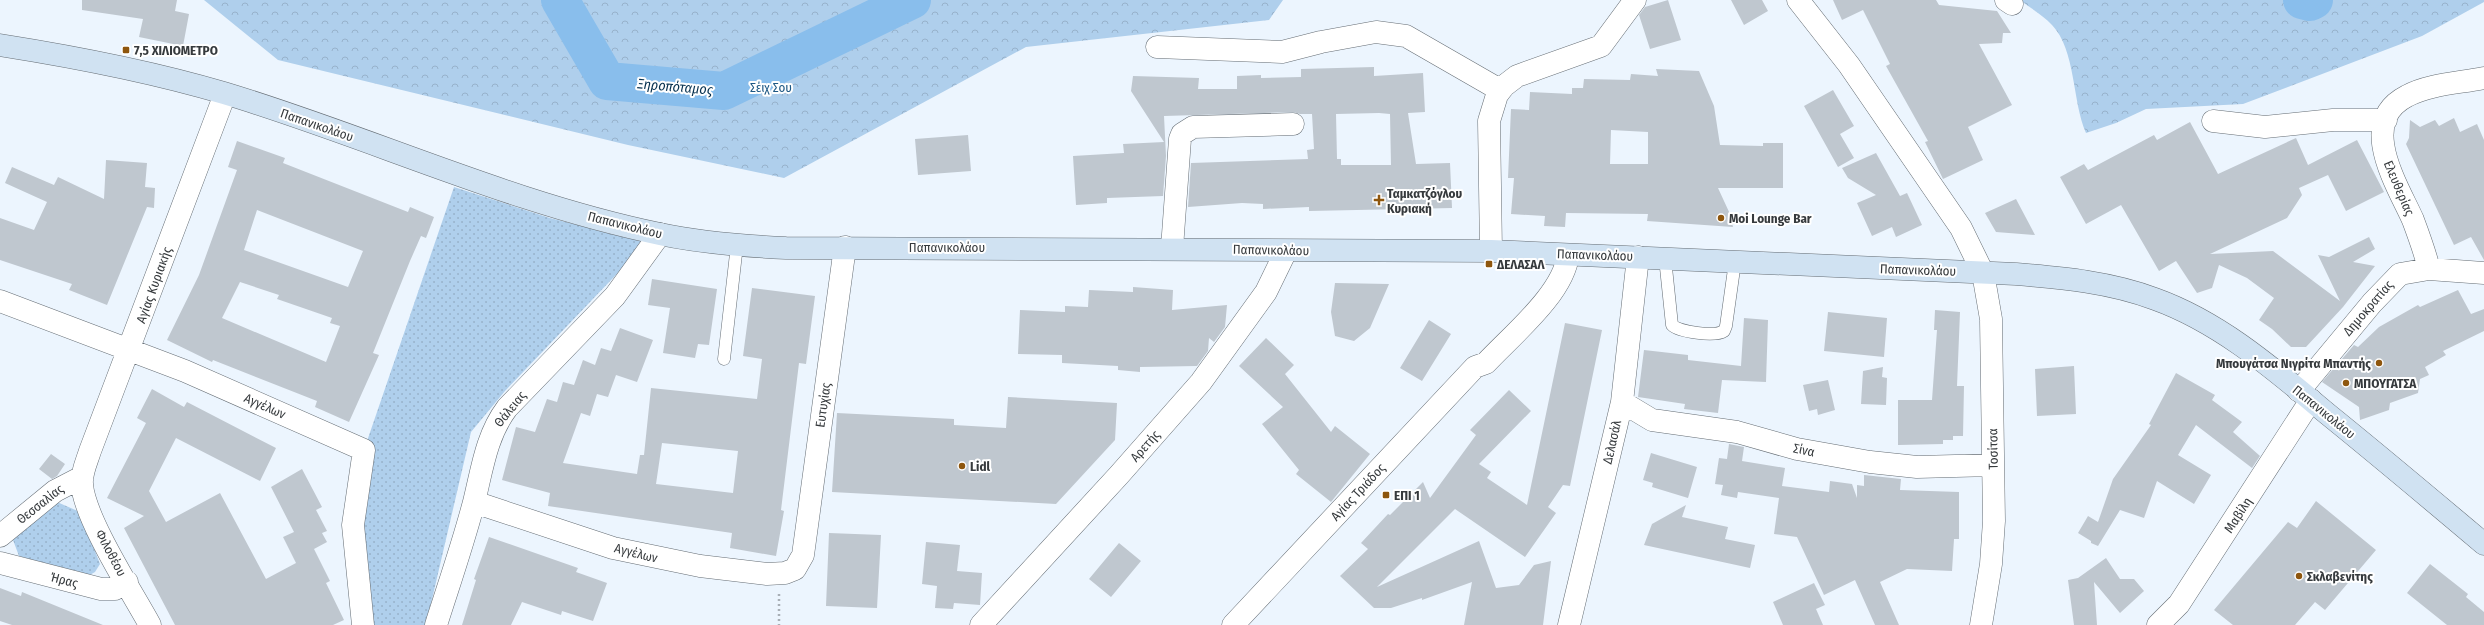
<svg xmlns="http://www.w3.org/2000/svg" width="2484" height="625" font-family="'Fira Sans Condensed',sans-serif">
<style>
.grass{fill:url(#grass-dots)}
.forest{fill:url(#forest-crowns)}
.lines{fill:none;stroke-linecap:round;stroke-linejoin:round}
.river{stroke:#89beec;stroke-width:38}
.building{fill:#bfc7cf;fill-rule:evenodd}
.lane-casing{stroke:#656d74;stroke-width:13}
.street-casing{stroke:#656d74;stroke-width:23}
.secondary-casing{stroke:#656d74;stroke-width:23}
.path{stroke:#a8afb6;stroke-width:2.5;stroke-dasharray:2 3;stroke-linecap:butt}
.lane{stroke:#fff;stroke-width:12}
.street{stroke:#fff;stroke-width:22}
.secondary{stroke:#d0e2f2;stroke-width:22}
.poi-dot{fill:#8e560d;stroke:#fff;stroke-width:1.5}
.labels{text-anchor:middle;dominant-baseline:central;stroke-width:4;stroke-linejoin:round;paint-order:stroke}
.poi-label{font-size:13px;font-weight:bold;fill:#363a3d;stroke:#fff;text-anchor:start}
.park-label{font-size:13px;fill:#1d5783;stroke:#fff}
.street-label{font-size:13px;fill:#363a3d;stroke:#fff}
.water-label{font-size:14px;font-style:italic;fill:#07314f;stroke:#fff}
</style>
<defs>
<pattern id="grass-dots" width="8" height="8" patternUnits="userSpaceOnUse"><rect width="8" height="8" fill="#afcfec"/><path d="M2 2h.1M6 6h.1" fill="none" stroke="#97b2cb" stroke-width="1.8" stroke-linecap="round"/></pattern>
<pattern id="forest-crowns" width="20" height="18" patternUnits="userSpaceOnUse"><rect width="20" height="18" fill="#afcfec"/><path d="M2 6a3 3 0 1 1 6 0M12 15a3 3 0 1 1 6 0" fill="none" stroke="#97b2cb"/></pattern>
</defs>
<rect width="100%" height="100%" fill="#ecf5fe"/>
<path class="grass" d="M454,187L550,218L645,242L635,255L505,391L471,432L426,625H372L362,552L364,450Z
M57,502L80,512L100,564L95,572L88,576L19,556L13,540Z"/>
<path class="forest" d="M204,0H1283L1269,20L1026,47L784,178L628,145L278,60Z
M2020,0H2484V2L2422,36L2243,104L2146,109L2116,123L2086,133C2072,101 2076,50 2052,25C2043,15 2030,8 2020,0Z"/>
<g class="lines">
<path class="river" d="M560,0L607,81L724,91L912,0
M2302,0L2310,2L2314,0"/>
</g>
<path class="building" d="M82,0H177L175,11L189,14L183,46L139,37L143,19L82,10Z
M1668,0L1681,40L1650,49L1639,15L1645,7Z
M1731,0H1762L1768,11L1744,25Z
M1833,0H1936L1939,5L1997,11L2011,33H2003L2002,43L1979,44L2012,105L1968,127L1983,160L1943,179L1925,142L1928,141L1886,66L1890,64L1863,10L1842,20Z
M1374,67V76L1423,73L1425,112L1408,113L1416,164L1450,163L1452,208L1309,211V207L1263,209V204L1242,203L1188,207L1191,163L1308,159L1307,150L1314,149L1312,114H1300L1293,112L1164,116L1166,156L1163,196L1107,198V203L1076,205L1073,156L1124,153L1123,144L1164,142L1131,91L1133,76L1199,78L1198,89H1237V76L1261,75V78L1301,77V69ZM1379,113L1390,114L1391,165H1341V159H1337L1336,114Z
M1656,69L1699,71L1714,106L1720,145L1763,146V143H1783V188H1718L1730,214L1733,227L1647,221L1648,214L1566,213L1565,227L1544,226L1545,216L1511,214L1514,178H1508L1511,109L1529,110L1530,92L1572,94V88H1583L1584,79L1630,80L1631,74L1658,76ZM1611,130L1648,132V164H1610Z
M1833,90L1854,126L1840,134L1854,158L1838,167L1804,106Z
M2454,118L2460,132L2477,124L2484,140V260L2471,237L2454,245L2406,144L2409,138L2410,120L2420,127L2435,120L2439,126Z
M2190,122L2218,174L2296,138L2308,165L2357,140L2384,192L2346,211L2328,175L2299,188L2302,195L2287,218L2210,254L2273,251L2340,301L2318,255L2329,257L2369,237L2375,249L2353,262L2375,266L2343,307L2306,347H2291L2272,329L2259,320L2274,298L2247,278L2219,265L2212,288L2197,293L2176,261L2159,271L2121,205L2086,224L2060,177L2084,164L2088,170L2154,135L2157,140Z
M968,135L971,171L918,175L915,139Z
M237,141L285,158L283,163L408,212L410,207L434,217L426,238L421,236L410,261L373,353L379,355L349,422L315,407L317,401L213,360L212,362L167,340L199,275L237,170L228,167ZM257,210L363,251L348,287L244,250ZM240,282L279,295L277,299L332,318L330,323L340,326L326,362L222,318Z
M1876,153L1900,196L1907,193L1922,225L1896,237L1892,227L1872,236L1857,203L1876,195L1848,178L1842,168Z
M106,160L147,163L145,187L155,188L154,208L147,207L107,305L69,290L72,284L0,260V218L34,230L47,202L5,183L12,167L54,185L58,177L104,199Z
M2016,199L2035,235L1996,232L1985,213Z
M652,279L717,289L709,345L698,344L695,358L663,353L670,308L648,305Z
M1335,283L1389,284L1370,328L1354,341L1335,336L1331,312Z
M1133,287L1173,290L1172,310L1227,305L1225,327L1214,342L1209,338L1208,351L1197,366L1140,367V372L1118,370V366L1062,363V355L1018,354L1020,310L1065,312V306L1088,307L1089,290L1133,292Z
M752,288L815,296L806,364L799,363L781,510L784,511L776,556L730,548L732,533L548,506L550,493L502,480L516,427L535,432L547,399L557,402L563,382L574,385L583,360L595,365L601,348L611,351L620,328L653,340L637,382L616,375L608,397L597,394L590,416L581,413L563,463L637,474L640,455H644L651,388L757,399L762,359L743,356ZM662,443L738,451L733,493L656,484Z
M2458,290L2471,314L2484,309V331L2443,351L2446,355L2425,367L2429,375L2420,379L2418,393L2390,403L2389,410L2360,420L2359,407L2322,382L2354,345L2358,347L2379,327L2418,305L2420,307Z
M1935,310L1960,312L1957,386H1964L1963,436H1953V440H1943V444L1898,445V400H1932L1937,330H1934Z
M1828,312L1887,318L1884,357L1824,351Z
M1744,318L1768,320L1766,382L1722,380L1718,413L1684,409L1685,404L1638,397L1644,350L1688,355V360L1741,366Z
M1429,320L1451,334L1422,381L1400,368Z
M1565,323L1602,330L1570,486L1563,485L1548,507L1556,513L1525,557L1455,509L1377,587L1479,541L1496,588L1519,585L1534,565L1551,561L1543,625H1464L1472,582L1422,600V598L1391,608H1374L1340,576L1368,549L1361,543L1388,514L1390,515L1423,482L1430,498L1476,435L1470,430L1509,390L1531,411L1479,464L1491,472L1487,478L1527,505Z
M1266,338L1294,365L1285,374L1331,432L1335,426L1370,454L1331,502L1296,474L1299,470L1262,424L1283,407L1239,366Z
M2074,366L2076,414L2037,416L2035,369Z
M1883,367L1882,377L1887,378L1886,405L1861,404L1863,371Z
M2176,373L2215,395L2212,400L2242,422L2233,432L2260,456L2252,468L2196,425L2178,455L2211,475L2194,504L2157,481L2144,518L2120,510L2098,546L2091,543V541L2078,533L2088,516L2098,522L2113,479L2151,425L2149,424Z
M1828,380L1835,410L1818,415L1817,409L1809,411L1803,385Z
M152,389L184,407L187,402L276,448L260,481L176,438L149,491L166,522L220,493L266,579L296,563L283,537L294,532L271,487L302,469L322,507L316,510L327,531L322,533L327,542L314,549L330,581L326,583L344,620L333,625H175L124,528L144,516L107,498L146,423L137,418Z
M1008,397L1117,403L1115,440L1056,504L832,492L837,413L954,419V425L1006,428Z
M1729,444L1744,447L1742,461L1785,468L1782,486L1829,492L1830,481L1852,484L1857,498V485L1864,486V475L1901,479L1900,490L1959,492V539H1954L1952,571L1907,569L1880,582L1899,625H1875L1855,580L1824,595L1797,537L1774,534L1779,498L1738,492L1737,498L1721,495L1723,485L1715,484L1719,458L1727,459Z
M1651,453L1697,467L1688,498L1652,487L1653,483L1643,480Z
M51,454L65,464L57,476L52,479L39,469Z
M2316,501L2376,550L2325,610L2315,602L2295,625H2233L2214,610L2288,522L2297,528Z
M1686,505L1682,517L1728,527L1725,539L1755,545L1750,568L1644,545L1652,524Z
M829,533L881,535L877,608L826,606Z
M489,537L578,568L576,572L607,583L593,621L562,611L561,615L522,602L511,625H462L476,580L474,579Z
M926,542L960,545L957,571L982,573L980,605L954,603L953,609L935,608L937,586L922,584Z
M1119,543L1141,561L1111,597L1089,579Z
M2106,558L2120,579H2134L2144,591L2120,613L2094,582L2097,625H2074L2068,580L2078,578Z
M2430,564L2468,594L2466,597L2484,612V625H2447L2407,593Z
M1814,583L1825,605L1816,609L1823,625H1783L1773,602Z
M0,588L21,596L22,592L103,625H12L0,621Z"/>
<g class="lines">
<defs>
<path id="lane" d="M1665,258L1672,325C1679,332 1715,337 1724,331L1726,326L1735,262
M724,359L737,245"/>
<path id="street" d="M1798,0L1849,65L1961,228L1983,273L1991,319L1994,521L1991,564L1981,625
M2006,0L2012,4
M1157,47L1282,52L1321,42L1376,32L1406,36L1500,90
M2213,121L2265,127L2333,120H2386
M1172,248L1180,139L1182,134L1193,127L1293,124
M1491,251L1489,121L1497,95L1504,86L1517,76L1601,46L1635,0
M2429,269C2425,252 2419,236 2413,220C2398,186 2356,122 2407,96C2429,84 2460,83 2484,78
M0,301L185,371L364,450L353,525L363,625
M2299,391L2372,303L2400,274L2429,269L2484,273
M1622,402L1652,420L1737,432L1797,449L1870,462L1917,467L1993,465
M474,502L613,548L700,566L767,574L785,573L795,569L803,555L845,247
M0,536L55,491L82,477
M0,563L101,589H115L127,582
M150,625C132,592 84,518 82,484C81,473 87,461 90,451L225,94
M436,625C449,584 463,544 474,502C482,470 486,436 507,408L615,296L660,234
M981,625L1119,475L1201,382L1266,292L1286,251
M1233,625L1475,367L1486,363C1512,335 1564,293 1568,255
M1569,625L1622,402L1638,257
M2158,625L2179,604L2311,400"/>
<path id="secondary" d="M0,45C76,57 150,71 224,93C370,137 510,203 660,234C702,243 744,246 786,248L1491,251L2016,274C2063,278 2110,282 2155,299C2222,323 2277,372 2330,416C2382,458 2433,501 2484,544"/>
</defs>
<use href="#lane" class="lane-casing"/>
<use href="#street" class="street-casing"/>
<use href="#secondary" class="secondary-casing"/>
<path class="path" d="M779,594V625"/>
<use href="#lane" class="lane"/>
<use href="#street" class="street"/>
<use href="#secondary" class="secondary"/>
</g>
<g class="poi-dot">
<rect x="122" y="46" width="8" height="8" rx="2"/>
<path d="M1377 194h4v4h4v4h-4v4h-4v-4h-4v-4h4z"/>
<circle cx="1721" cy="218" r="4"/>
<rect x="1485" y="260" width="8" height="8" rx="2"/>
<circle cx="2379" cy="363" r="4"/>
<circle cx="2346" cy="383" r="4"/>
<circle cx="962" cy="466" r="4"/>
<rect x="1382" y="491" width="8" height="8" rx="2"/>
<circle cx="2299" cy="576" r="4"/>
</g>
<g class="labels">
<g class="poi-label">
<text x="134" y="50">7,5 ΧΙΛΙΟΜΕΤΡΟ</text>
<text x="1387" y="193">Ταμκατζόγλου<tspan x="1387" dy="15">Κυριακή</tspan></text>
<text x="1729" y="218">Moi Lounge Bar</text>
<text x="1497" y="264">ΔΕΛΑΣΑΛ</text>
<text x="2371" y="363" text-anchor="end">Μπουγάτσα Νιγρίτα Μπαντής</text>
<text x="2354" y="383">ΜΠΟΥΓΑΤΣΑ</text>
<text x="970" y="466">Lidl</text>
<text x="1394" y="495">ΕΠΙ 1</text>
<text x="2307" y="576">Σκλαβενίτης</text>
</g>
<g class="park-label">
<text x="771" y="87">Σέιχ Σου</text>
</g>
<g class="street-label">
<text transform="translate(317 125) rotate(19)">Παπανικολάου</text>
<text transform="translate(2399 188) rotate(67)">Ελευθερίας</text>
<text transform="translate(625 225) rotate(14)">Παπανικολάου</text>
<text x="947" y="247">Παπανικολάου</text>
<text transform="translate(1271 250) rotate(1)">Παπανικολάου</text>
<text transform="translate(1595 255) rotate(2)">Παπανικολάου</text>
<text transform="translate(1918 270) rotate(2)">Παπανικολάου</text>
<text transform="translate(154 285) rotate(-70)">Αγίας Κυριακής</text>
<text transform="translate(2368 308) rotate(-49)">Δημοκρατίας</text>
<text transform="translate(823 405) rotate(-82)">Ευτυχίας</text>
<text transform="translate(265 406) rotate(24)">Αγγέλων</text>
<text transform="translate(510 409) rotate(-51)">Θάλειας</text>
<text transform="translate(2324 412) rotate(39)">Παπανικολάου</text>
<text transform="translate(1612 442) rotate(-77)">Δελασάλ</text>
<text transform="translate(1145 446) rotate(-49)">Αρετής</text>
<text transform="translate(1993 449) rotate(-91)">Τοσίτσα</text>
<text transform="translate(1804 450) rotate(12)">Σίνα</text>
<text transform="translate(1358 492) rotate(-47)">Αγίας Τριάδος</text>
<text transform="translate(40 504) rotate(-38)">Θεσσαλίας</text>
<text transform="translate(2238 515) rotate(-57)">Μαβίλη</text>
<text transform="translate(111 553) rotate(62)">Φιλοθέου</text>
<text transform="translate(636 553) rotate(14)">Αγγέλων</text>
<text transform="translate(64 580) rotate(15)">Ήρας</text>
</g>
<g class="water-label">
<text transform="translate(675 87) rotate(5)">Ξηροπόταμος</text>
</g>
</g>
</svg>
